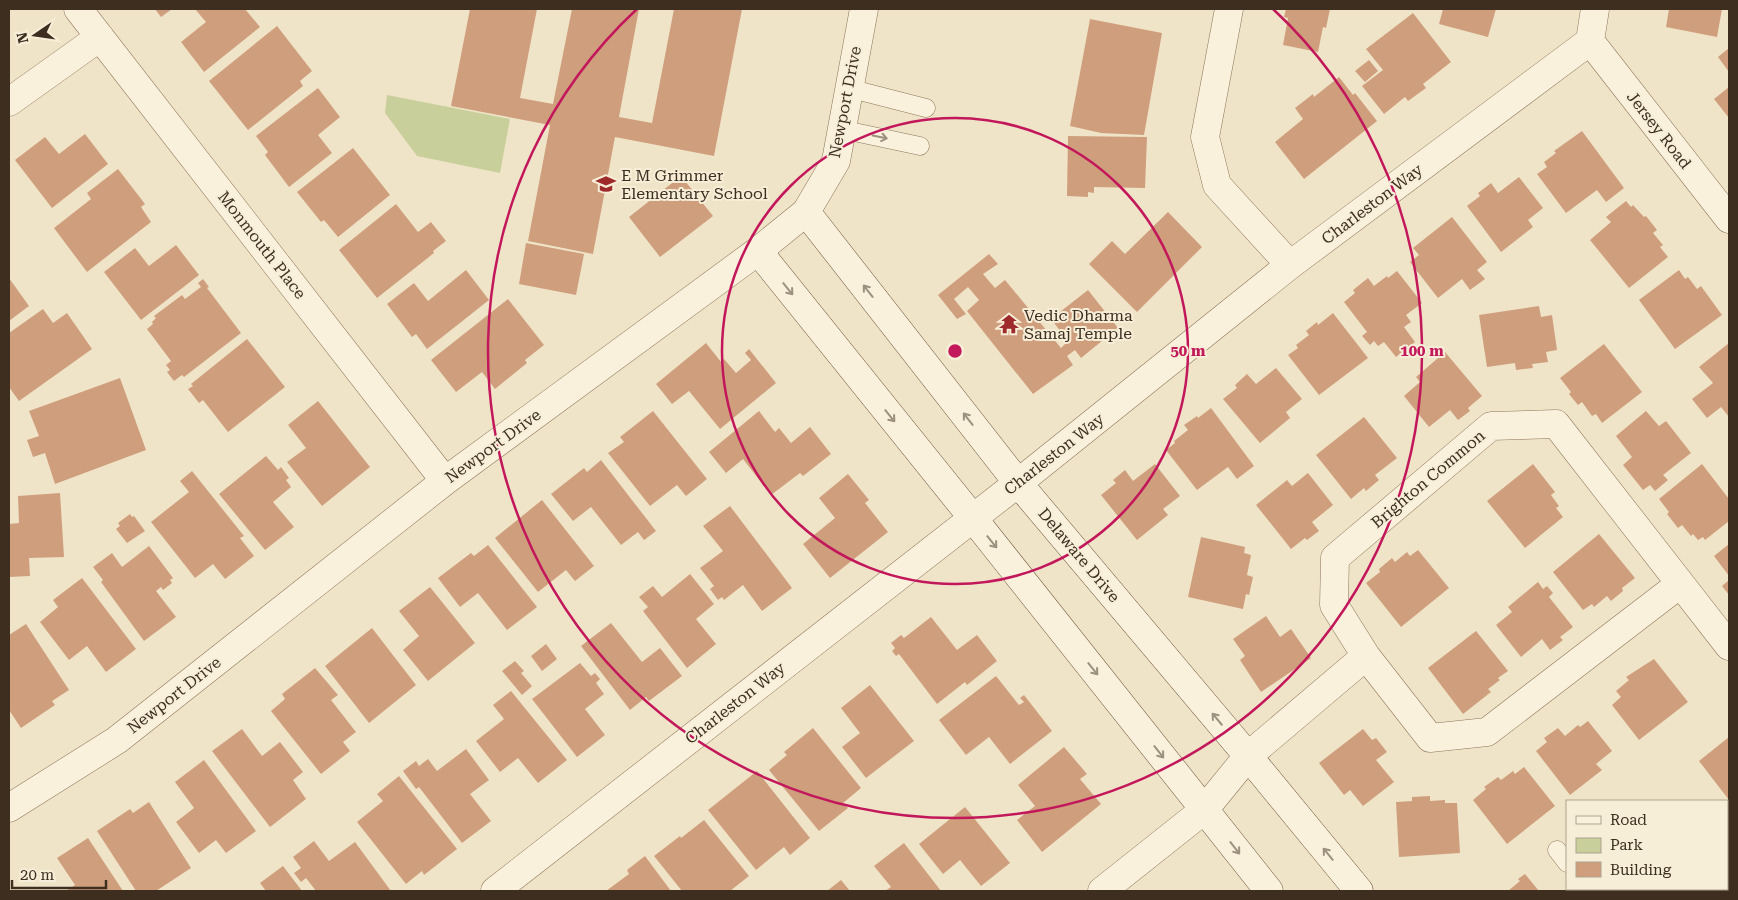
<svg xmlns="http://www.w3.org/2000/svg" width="1738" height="900" font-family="'Roboto Serif',serif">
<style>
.green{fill:#c9cf9b}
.building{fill:#cf9f7d}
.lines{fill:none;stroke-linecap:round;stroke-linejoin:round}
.lane-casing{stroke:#8d765c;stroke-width:19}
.street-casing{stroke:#8d765c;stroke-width:29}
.secondary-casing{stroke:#6f573f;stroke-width:29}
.lane{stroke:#faf1dc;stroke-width:18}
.street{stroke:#faf1dc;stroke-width:28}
.secondary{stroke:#faf1dc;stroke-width:28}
.oneway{stroke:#9c907e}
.ring{fill:none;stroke:#c2185b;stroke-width:2.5}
.labels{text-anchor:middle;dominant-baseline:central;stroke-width:4;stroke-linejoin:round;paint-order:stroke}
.street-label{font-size:16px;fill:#3d2e20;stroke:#f7eed8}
.poi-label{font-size:16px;fill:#3d2e20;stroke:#f7eed8;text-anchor:start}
.centre{fill:#c2185b;stroke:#f7eed8;stroke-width:2.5}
.ring-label{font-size:15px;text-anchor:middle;font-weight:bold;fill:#c2185b;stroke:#f7eed8;stroke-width:4;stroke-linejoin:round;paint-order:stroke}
</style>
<rect width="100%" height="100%" fill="#f0e4c8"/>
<path class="green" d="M387,95L510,119L500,173L417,156L385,113Z"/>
<path class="building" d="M155,9H172L161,17Z
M195,9H245L260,27L204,72L181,42L206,22Z
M470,9H537L520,98L553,104L572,9H639L619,117L652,123L674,9H742L714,156L615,137L593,254L528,241L550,125L451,106Z
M1286,9H1330L1326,28L1323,27L1318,52L1283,45L1288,18L1284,17Z
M1443,9H1496L1488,37L1439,24Z
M1669,9H1722L1717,37L1666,27Z
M1413,13L1451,62L1423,84L1426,88L1408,101L1405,97L1384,114L1362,86L1383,70L1366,49Z
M1090,19L1162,33L1144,135L1101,133L1070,126Z
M277,26L312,71L300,81L303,86L248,130L209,81Z
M1729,48V72L1718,57Z
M1369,60L1378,71L1365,82L1355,71Z
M1339,77L1353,95L1355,93L1377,121L1304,179L1275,142L1303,119L1295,108L1313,94L1314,97Z
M1729,87V118L1714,99Z
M318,88L340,117L318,135L332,153L289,187L265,155L268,152L256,136Z
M1582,131L1624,188L1606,202L1597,190L1566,213L1537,174L1547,167L1544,162L1556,153L1554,151Z
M85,134L108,164L52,208L15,160L45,137L59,154Z
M1068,136L1147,137L1145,188L1094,187V193L1088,192V197L1067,196Z
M353,148L390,195L338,237L324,220L321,222L297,192Z
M118,169L145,204L141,207L151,222L87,272L54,228L91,199L87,193Z
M681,176L713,216L660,257L629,217Z
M1519,177L1543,208L1528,220L1533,227L1501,252L1467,206L1480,196L1478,193L1491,183L1498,193Z
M1626,201L1631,207L1633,205L1644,217L1646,216L1657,230L1653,233L1663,245L1660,247L1668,257L1629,288L1590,240L1611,222L1606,217Z
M396,204L418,232L431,222L446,241L433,251L434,253L377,298L339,250Z
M1168,212L1202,247L1137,312L1089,264L1112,241L1125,254Z
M1452,217L1487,262L1477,270L1485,279L1470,290L1462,279L1438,298L1410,262L1419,255L1413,248Z
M526,243L584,254L576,295L519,284Z
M176,245L199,275L141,320L104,272L135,248L149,266Z
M989,254L998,264L983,274L995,288L1005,280L1061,348L1068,341L1051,319L1088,290L1118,328L1081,358L1075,350L1067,356L1073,365L1033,394L967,311L979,300L968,287L954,299L966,314L957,319L938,295Z
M466,270L489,300L427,349L416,334L412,337L387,304L414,283L428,301Z
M1679,270L1685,279L1688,277L1697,289L1701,286L1722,315L1675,349L1639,300Z
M1397,271L1422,303L1406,315L1411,322L1404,327L1415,342L1396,357L1384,342L1378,346L1374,341L1370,345L1362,336L1367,332L1344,302L1355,293L1353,290L1368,278L1374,286L1387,276L1388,278Z
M9,278L29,306L9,321Z
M203,279L209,287L207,288L241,333L184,377L182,375L174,381L167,372L170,370L166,365L171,361L147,329L153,324L152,322L156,318L154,316L182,295L185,299L201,287L198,283Z
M508,299L544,345L525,360L527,363L495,389L482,372L456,392L431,360Z
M1539,306L1541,317L1552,315L1557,350L1546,352L1548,362L1532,364L1533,368L1516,370L1515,363L1487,367L1479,315Z
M43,309L53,323L67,313L92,349L19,401L9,387V333Z
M1333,313L1368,358L1319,395L1288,355L1298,348L1296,345L1309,335L1306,331L1317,322L1318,325Z
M247,339L285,387L228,432L203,400L199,403L188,389L193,386L191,384Z
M706,343L721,362L724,359L736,373L751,360L745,353L749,349L776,383L720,429L689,391L672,404L656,384Z
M1729,343V417L1721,407L1707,418L1692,399L1713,383L1699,367Z
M1604,344L1642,392L1602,423L1596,414L1592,416L1582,402L1578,405L1569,394L1571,392L1560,378Z
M1445,352L1482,396L1468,408L1470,411L1458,420L1450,410L1429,427L1404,396L1420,382L1416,377Z
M1276,368L1302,399L1286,412L1290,418L1260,443L1223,399L1237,388L1235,385L1247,374L1256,384Z
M120,378L146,450L55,484L45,453L33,457L27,440L39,436L29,411Z
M318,401L370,467L322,506L287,462L306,448L288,425Z
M1211,408L1254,466L1237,479L1228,467L1197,490L1166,450L1175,443L1174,441L1188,430L1184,425L1197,416L1198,418Z
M653,411L707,479L686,496L677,485L650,506L608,453L624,442L620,437Z
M759,411L775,432L779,428L791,443L810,427L831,454L803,476L800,473L771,495L743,459L726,473L709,452Z
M1646,411L1659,426L1666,421L1691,453L1663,475L1668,480L1655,491L1650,485L1643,490L1623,465L1632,457L1616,436Z
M1364,417L1397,458L1375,475L1379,480L1366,491L1364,488L1351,499L1316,455Z
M266,456L278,470L281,467L289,478L286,480L291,487L273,502L294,527L265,550L219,494Z
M601,460L656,531L644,540L638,532L621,545L591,507L573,521L551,494L584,468L587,472Z
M1155,464L1180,496L1163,509L1168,515L1137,540L1101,495L1116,483L1113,480L1125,470L1133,481Z
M1533,464L1555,492L1551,495L1559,506L1556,508L1563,517L1525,548L1487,501Z
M1702,464L1729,499V521L1705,540L1703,537L1698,540L1693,534L1691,536L1682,525L1678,528L1667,514L1669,512L1659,499Z
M192,471L244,536L240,538L254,556L225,579L213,564L195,578L151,522L189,492L180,481Z
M1308,473L1333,505L1312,522L1319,531L1307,540L1305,538L1291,549L1256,505L1287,480L1292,486Z
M848,474L869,500L865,503L888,532L830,578L803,544L835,518L819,498Z
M60,493L64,557L29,558L30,576L9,577V524L19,523L18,496Z
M542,500L594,566L575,581L566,570L538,592L495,538Z
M730,506L792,588L762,611L743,585L724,600L722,597L718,600L710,589L714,586L700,568L723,551L703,526Z
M130,514L132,517L134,516L145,531L127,543L116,529L120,526L118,523Z
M1599,534L1635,578L1622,588L1623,591L1611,601L1607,596L1594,607L1592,604L1583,610L1553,572Z
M1201,537L1245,547L1244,553L1251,555L1247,575L1253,577L1249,595L1246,594L1243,609L1188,597Z
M1729,544V576L1714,556Z
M488,545L537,607L507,630L478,593L460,607L438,578L471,553L474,556Z
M149,546L173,578L170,580L172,583L163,590L161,587L156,591L176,617L144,641L101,582L103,580L93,567L112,553L122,567Z
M1418,550L1449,588L1401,627L1366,583L1380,572L1379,569L1392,558L1395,562L1407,552L1410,556Z
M690,574L714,604L696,619L716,644L687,668L643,611L648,607L639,597L653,586L662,597Z
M82,578L136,649L106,672L87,646L69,660L40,622L58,607L53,600Z
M1729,580V595L1722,586Z
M1538,582L1543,589L1547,586L1553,593L1549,597L1573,627L1560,637L1563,640L1550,650L1542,639L1521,657L1496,625L1512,612L1508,607Z
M430,587L475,643L428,681L403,650L419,636L399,611Z
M1266,616L1280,637L1291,629L1311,658L1261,692L1240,660L1245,656L1233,639Z
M931,617L957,650L977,635L997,661L967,685L965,682L937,704L899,654L896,656L892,651L895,648L891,643L901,635L904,638Z
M611,623L642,662L660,648L682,676L649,701L646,697L630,710L581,646Z
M26,624L69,690L52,701L55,705L21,728L9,710V635Z
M372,628L416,685L369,723L325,666Z
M1476,631L1508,671L1498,678L1500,680L1488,689L1491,692L1463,714L1428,668Z
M546,644L557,659L542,671L531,656Z
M1654,659L1688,702L1639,740L1612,705L1621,697L1616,691L1629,680L1626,677Z
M515,661L524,671L521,673L532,686L522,695L502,671Z
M580,663L591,676L595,673L600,679L596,683L604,694L585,709L605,735L577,757L532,699Z
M315,668L338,695L331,700L356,732L343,742L350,751L321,774L271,711L285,699L282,694Z
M996,676L1019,705L1024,702L1020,698L1024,695L1052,731L1010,764L989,737L966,755L939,720Z
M870,685L914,741L866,778L842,747L860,733L841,708Z
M511,691L567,760L538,783L518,758L500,772L476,741L504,719L493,705Z
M1588,721L1612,751L1596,764L1602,770L1570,795L1536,751L1547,742L1544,738L1558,728L1565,736L1578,725L1580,727Z
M813,728L861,788L843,803L848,808L819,831L769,770L787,755L784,752Z
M242,729L262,756L280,742L303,772L293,780L306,799L270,827L212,751Z
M1363,729L1372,740L1376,738L1387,752L1376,760L1394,782L1363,806L1350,790L1344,795L1319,763Z
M1729,737V800L1699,761Z
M1064,747L1087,774L1080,779L1101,804L1042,852L1017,820L1035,806L1018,785Z
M466,749L489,780L470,794L491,821L462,843L419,787L416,789L403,771L416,761L419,766L428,759L437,771Z
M204,760L256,831L226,853L216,840L199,853L176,822L194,808L175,782Z
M1524,767L1555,806L1507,844L1473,800L1486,789L1484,787L1498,777L1501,780L1513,771L1515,774Z
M757,771L810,838L790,855L784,847L756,870L708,810Z
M399,776L457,849L424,875L422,871L406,884L357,822L383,801L377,794Z
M1430,796V801L1445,800V803H1457L1460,853L1399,857L1396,802L1412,801V797Z
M149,802L191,868L156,891H136L97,831L130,809L133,813Z
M965,807L1010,863L981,886L960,860L943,874L919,844Z
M704,820L749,876L730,891H682L654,856L680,836L681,838Z
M1729,827V857L1727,854V829Z
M88,838L123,891H66L75,885L57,858Z
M314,841L329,861L355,842L391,891H316L306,878L301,882L294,873L301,868L293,857Z
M904,843L941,891H885L891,887L874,866Z
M645,856L671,891H606L629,874L627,870Z
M283,866L302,891H266L260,883Z
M1525,874L1539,891H1508L1520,881L1518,879Z
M841,880L850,891H827Z"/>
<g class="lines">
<defs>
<path id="lane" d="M848,88L926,108
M840,129L920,146
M1557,850L1567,863
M1586,889L1588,891
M1685,889L1687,891"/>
<path id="street" d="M78,9L445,481
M1229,9L1205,137L1217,185L1290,265
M1590,41L1729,219
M9,102L100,37
M1680,584L1487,732L1430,738L1366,656L1334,605L1335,558L1491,426L1556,424L1729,646
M9,808L117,740L445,481L758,251L806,212L836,161L864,9
M495,891L1018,483L1290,265L1590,41L1595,9
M1102,891L1204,810L1248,756L1366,656"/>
<path id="secondary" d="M806,212L1018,483L1248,756L1359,891
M758,251L972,517L1269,891"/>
</defs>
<use href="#lane" class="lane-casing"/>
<use href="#street" class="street-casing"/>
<use href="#secondary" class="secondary-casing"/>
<use href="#lane" class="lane"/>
<use href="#street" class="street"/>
<use href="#secondary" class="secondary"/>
</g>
<defs><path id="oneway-shaft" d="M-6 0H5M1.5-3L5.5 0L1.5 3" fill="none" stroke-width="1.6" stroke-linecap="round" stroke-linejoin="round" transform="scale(1.25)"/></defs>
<g class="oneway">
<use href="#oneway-shaft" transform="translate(880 137) rotate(12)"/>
<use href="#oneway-shaft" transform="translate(788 289) rotate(51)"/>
<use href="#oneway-shaft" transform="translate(868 291) rotate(-128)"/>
<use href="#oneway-shaft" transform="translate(890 416) rotate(51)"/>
<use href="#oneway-shaft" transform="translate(968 419) rotate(-128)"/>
<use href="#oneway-shaft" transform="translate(992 542) rotate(51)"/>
<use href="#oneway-shaft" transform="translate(1093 669) rotate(51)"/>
<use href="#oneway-shaft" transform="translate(1217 719) rotate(-130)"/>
<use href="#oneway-shaft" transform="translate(1159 752) rotate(52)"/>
<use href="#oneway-shaft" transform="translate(1235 848) rotate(52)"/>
<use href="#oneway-shaft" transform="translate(1328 854) rotate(-129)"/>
</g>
<g class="ring">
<circle cx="955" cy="351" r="233"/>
<path d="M1273 9A467 467 0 1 1 637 9"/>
</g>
<defs>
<symbol id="school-bare" viewBox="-9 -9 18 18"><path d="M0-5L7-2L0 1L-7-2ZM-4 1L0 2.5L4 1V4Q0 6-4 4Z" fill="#9e2a2b" stroke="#f7eed8" stroke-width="2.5" paint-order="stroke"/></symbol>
<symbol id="temple-bare" viewBox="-9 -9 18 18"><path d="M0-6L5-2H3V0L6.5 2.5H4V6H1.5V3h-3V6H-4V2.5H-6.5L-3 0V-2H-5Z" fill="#9e2a2b" stroke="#f7eed8" stroke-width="2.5" paint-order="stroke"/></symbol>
</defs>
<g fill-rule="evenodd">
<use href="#school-bare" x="592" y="170" width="28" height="28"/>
<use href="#temple-bare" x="995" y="310" width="28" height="28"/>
</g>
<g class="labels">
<g class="street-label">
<text transform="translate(845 102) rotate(-79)">Newport Drive</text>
<text transform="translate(1659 130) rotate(52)">Jersey Road</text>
<text transform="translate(1372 204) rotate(-37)">Charleston Way</text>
<text transform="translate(262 245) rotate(52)">Monmouth Place</text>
<text transform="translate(493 446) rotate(-36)">Newport Drive</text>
<text transform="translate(1054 454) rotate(-38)">Charleston Way</text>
<text transform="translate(1428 479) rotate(-40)">Brighton Common</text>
<text transform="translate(1079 555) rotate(50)">Delaware Drive</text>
<text transform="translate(174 695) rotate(-38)">Newport Drive</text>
<text transform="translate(735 703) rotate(-38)">Charleston Way</text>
</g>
<g class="poi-label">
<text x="621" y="175">E M Grimmer<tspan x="621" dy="18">Elementary School</tspan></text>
<text x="1024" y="315">Vedic Dharma<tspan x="1024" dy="18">Samaj Temple</tspan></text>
</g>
</g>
<circle cx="955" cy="351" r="8" class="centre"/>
<g class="ring-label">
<text x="1188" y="356">50 m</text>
<text x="1422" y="356">100 m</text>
</g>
<rect width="1738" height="900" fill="none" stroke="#3d2e20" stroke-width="20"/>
<rect x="1566" y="800" width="162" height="90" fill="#f7eed8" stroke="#ada18e"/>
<rect x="1576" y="816" width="25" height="8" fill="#faf1dc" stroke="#ada18e"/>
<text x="1610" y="825" font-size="15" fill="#3d2e20">Road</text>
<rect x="1576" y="838" width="25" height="15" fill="#c9cf9b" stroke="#ada18e"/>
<text x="1610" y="850" font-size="15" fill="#3d2e20">Park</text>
<rect x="1576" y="862" width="25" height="15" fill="#cf9f7d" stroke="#ada18e"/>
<text x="1610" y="875" font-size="15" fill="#3d2e20">Building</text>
<g transform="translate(35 35) rotate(257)" stroke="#f7eed8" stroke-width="4" paint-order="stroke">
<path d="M0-4L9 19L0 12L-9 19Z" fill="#3d2e20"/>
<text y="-8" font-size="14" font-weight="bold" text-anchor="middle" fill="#3d2e20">N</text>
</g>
<path d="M12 880v8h94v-8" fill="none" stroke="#3d2e20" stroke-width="2.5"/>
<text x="20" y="880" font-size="15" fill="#3d2e20" stroke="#f7eed8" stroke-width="4" paint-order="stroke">20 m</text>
</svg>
